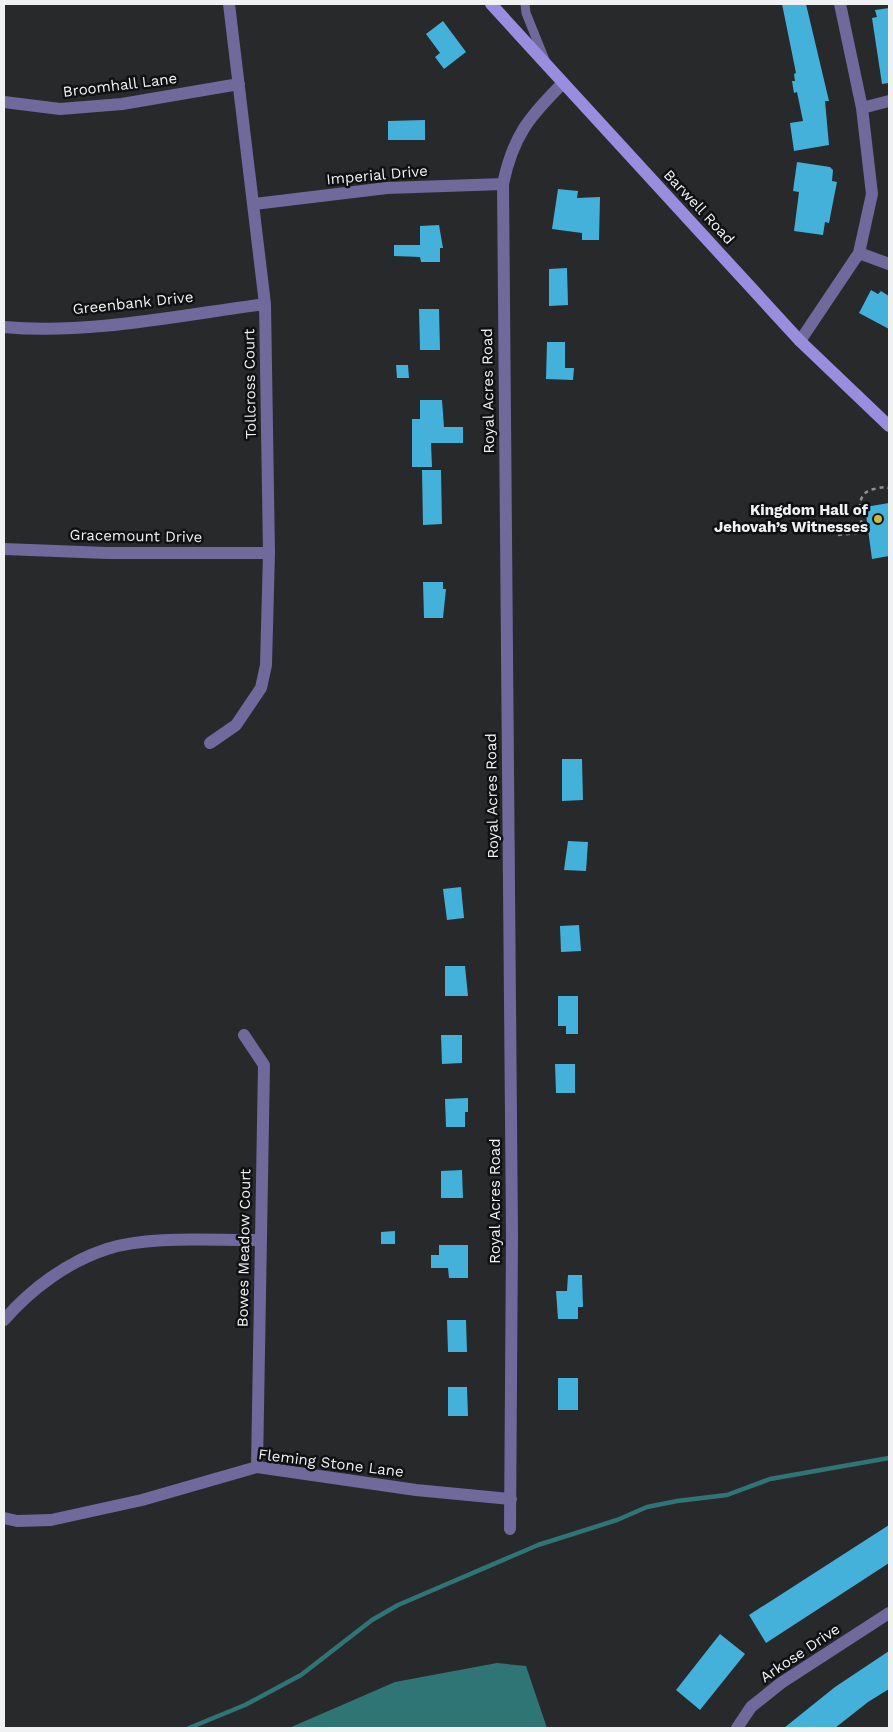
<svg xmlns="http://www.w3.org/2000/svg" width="893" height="1732" font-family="'Work Sans',sans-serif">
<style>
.water{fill:#307576}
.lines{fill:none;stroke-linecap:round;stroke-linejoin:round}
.stream{stroke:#307576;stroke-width:4.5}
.building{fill:#44b1db}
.path{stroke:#8e9092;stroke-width:2.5;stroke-dasharray:4 4;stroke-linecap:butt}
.lane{stroke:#6f699c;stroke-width:9}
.street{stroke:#6f699c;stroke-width:12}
.secondary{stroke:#988ddf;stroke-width:12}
.poi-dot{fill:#c6bc3d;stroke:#101112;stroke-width:2}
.labels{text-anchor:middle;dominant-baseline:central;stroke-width:5;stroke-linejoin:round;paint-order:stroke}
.street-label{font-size:15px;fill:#eff1f2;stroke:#101112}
.poi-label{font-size:15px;font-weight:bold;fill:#eff1f2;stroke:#101112;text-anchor:end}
</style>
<rect width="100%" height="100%" fill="#27292b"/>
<path class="water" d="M497,1663L526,1666L547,1728H289L395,1682Z"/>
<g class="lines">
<path class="stream" d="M189,1728L245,1705L301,1675L372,1620L398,1605L538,1545L617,1520L647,1507L677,1501L727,1495L770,1479L889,1458"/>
</g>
<path class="building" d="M782,4H806L829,101H825L829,145L794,151L790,123L803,121L797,92L794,93L792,81H795L794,74L796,73Z
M889,8V83L882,84L872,18L877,17L875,10Z
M443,21L466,52L444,69L435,57L440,53L426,34Z
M425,120V140H388V121Z
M797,162L830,167L833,170L832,181L837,182L834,197L829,223L825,222L823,235L794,231L799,192L793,191Z
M558,189L578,191L577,198L600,197L599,240H582V233L552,229Z
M439,225L443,248H440V262H421L420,257L394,256V245H420V226Z
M567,268L568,305L549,306V269Z
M871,290L878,294L881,291L889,296V329L859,313Z
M419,309H439L440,350H420Z
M547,342H565V368H574L573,380L546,379Z
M396,365H408L409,378H397Z
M420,400H442L444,427H463V443H431L432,467H412V419H420Z
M422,470H441L442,524L423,525Z
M889,503V556L872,559L865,507Z
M423,582H443V589H446L443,618H424Z
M562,759H582L583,800L562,801Z
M568,841L588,842L586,871L564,870Z
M461,887L464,918L447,920L443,889Z
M579,925L581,951L561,952L560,926Z
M445,966H465L468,996H445Z
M558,996H578V1034H566V1026H558Z
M441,1035H462V1063L442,1064Z
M555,1064H575V1093H556Z
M468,1098V1112H465V1127H446L445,1099Z
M462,1170L463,1198H441V1171Z
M395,1231V1244H381V1232Z
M439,1245H468V1278H449L448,1268H431V1255H439Z
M568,1275H582L583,1307H578V1319H558L556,1291H567Z
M447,1320H466L467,1352H448Z
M558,1378H578V1410H558Z
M448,1387H467L468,1416H448Z
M889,1525V1563L766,1643L749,1615Z
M720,1634L745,1654L700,1710L676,1690Z
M889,1651V1689L868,1702L835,1728H784L835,1687Z"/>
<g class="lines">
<path class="path" d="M863,532C861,517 853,493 874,489C879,488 884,486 889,488
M838,535L868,532"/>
<path class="lane" d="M525,4L526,13L545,60"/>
<path class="street" d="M4,102L60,109L122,104L239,84
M862,108L889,101
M254,204L387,188L503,184
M859,253L889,264
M4,327C88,335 181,315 265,304
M800,341L859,253L872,194L862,108L840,4
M4,549L107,553H269
M210,743L236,725L261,688L266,665L269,553L265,304L229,4
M244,1035L264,1065L257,1467
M4,1320C31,1289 67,1262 107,1249C150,1235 215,1241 261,1240
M4,1518L17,1521L51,1520L142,1500L257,1467L416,1490L511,1499
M510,1529L512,1236L503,184C513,136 529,117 563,83
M737,1728L751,1707L781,1683L889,1613"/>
<path class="secondary" d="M491,4L800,341L889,426"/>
</g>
<circle class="poi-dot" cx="878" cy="519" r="5"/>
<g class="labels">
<g class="street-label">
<text transform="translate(120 85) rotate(-7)">Broomhall Lane</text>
<text transform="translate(377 175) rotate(-5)">Imperial Drive</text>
<text transform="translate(699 207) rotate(47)">Barwell Road</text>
<text transform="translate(133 303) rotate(-6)">Greenbank Drive</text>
<text transform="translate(250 384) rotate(-91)">Tollcross Court</text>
<text transform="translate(488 391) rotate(-91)">Royal Acres Road</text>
<text transform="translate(136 536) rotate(1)">Gracemount Drive</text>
<text transform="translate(492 796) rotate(-91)">Royal Acres Road</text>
<text transform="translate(495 1201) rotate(-90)">Royal Acres Road</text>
<text transform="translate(244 1248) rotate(-89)">Bowes Meadow Court</text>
<text transform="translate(331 1463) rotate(7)">Fleming Stone Lane</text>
<text transform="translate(800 1653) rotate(-34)">Arkose Drive</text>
</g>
<g class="poi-label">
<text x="868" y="510">Kingdom Hall of<tspan x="868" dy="17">Jehovah’s Witnesses</tspan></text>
</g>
</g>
<rect width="893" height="1732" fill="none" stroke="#eff1f2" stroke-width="10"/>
</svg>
